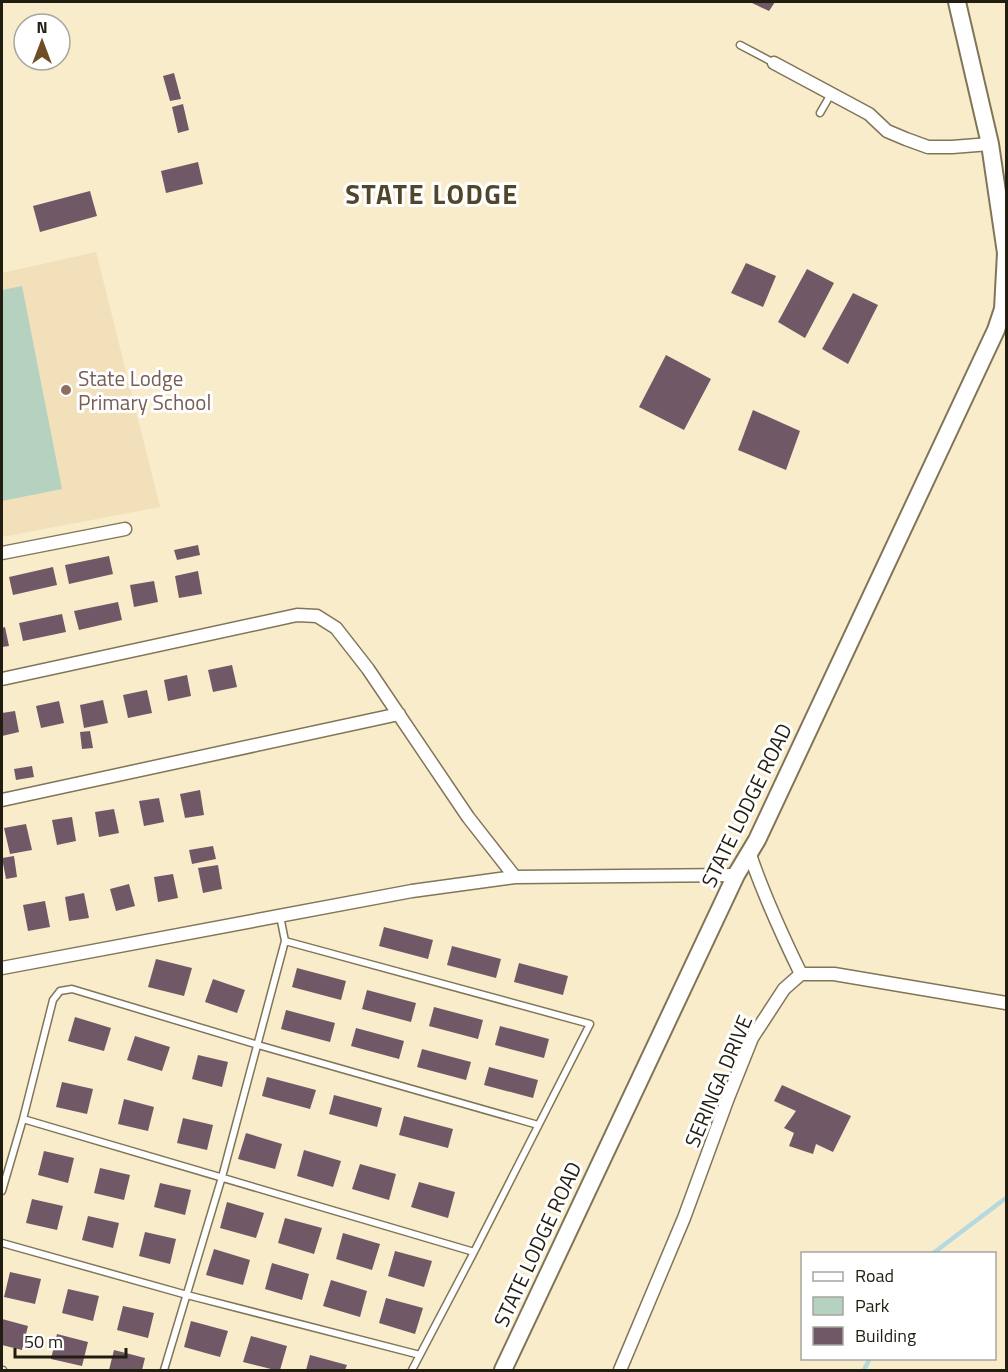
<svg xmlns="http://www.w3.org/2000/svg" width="1008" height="1372" font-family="'Titillium Web',sans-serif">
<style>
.built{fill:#f1e0ba}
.green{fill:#b5d1c0}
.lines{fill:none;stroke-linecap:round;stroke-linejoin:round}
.stream{stroke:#b4d9e1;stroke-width:4.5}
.building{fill:#715867}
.lane-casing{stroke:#817558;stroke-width:9}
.street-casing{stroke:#817558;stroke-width:15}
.secondary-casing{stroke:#817558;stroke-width:20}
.lane{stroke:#fff;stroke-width:6}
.street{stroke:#fff;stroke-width:12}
.secondary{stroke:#fff;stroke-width:16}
.education-dot{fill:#8d6e63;stroke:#fff;stroke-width:2}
.labels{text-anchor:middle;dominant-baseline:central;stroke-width:6;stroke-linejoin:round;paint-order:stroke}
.education-label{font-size:21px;fill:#785e54;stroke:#fff;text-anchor:start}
.street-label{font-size:21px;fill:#221d11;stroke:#fff}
.district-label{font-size:27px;font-weight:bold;letter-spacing:1.5px;fill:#51462a;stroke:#fff}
</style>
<rect width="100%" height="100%" fill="#f9eccb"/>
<path class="built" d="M96,252L160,507L2,537V273Z"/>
<path class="green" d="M22,286L62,489L2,501V290Z"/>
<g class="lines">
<path class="stream" d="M932,1254L1006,1198
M864,1370L870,1358"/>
</g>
<path class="building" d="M750,2H775L769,11Z
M174,73L181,99L170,101L163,76Z
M183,104L189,130L178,133L172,107Z
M198,162L203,184L166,193L161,171Z
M90,191L97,216L40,232L33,206Z
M746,263L776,276L763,307L731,293Z
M807,269L834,283L805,338L778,322Z
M853,293L878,305L848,364L822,349Z
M666,355L711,379L684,430L639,407Z
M753,410L800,431L786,470L738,450Z
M198,545L200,555L177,560L174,550Z
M109,556L113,574L69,584L65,565Z
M53,567L57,585L13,595L9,577Z
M198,571L202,594L179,598L175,576Z
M154,581L158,602L134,607L130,585Z
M118,602L122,620L79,630L74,611Z
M62,614L66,632L23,641L19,623Z
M5,627L9,646L2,647V628Z
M232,665L237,687L213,692L208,670Z
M187,675L191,696L168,701L164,680Z
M147,690L152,713L128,718L123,695Z
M103,700L108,723L84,728L80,705Z
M59,701L64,723L41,728L36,706Z
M15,711L19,732L2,736V713Z
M90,731L93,748L82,749L80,732Z
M32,766L34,777L16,780L14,769Z
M200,790L204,815L185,818L180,794Z
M159,798L164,822L144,826L139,801Z
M114,809L119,833L99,837L95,812Z
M72,817L76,841L57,845L52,820Z
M26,824L32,850L10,854L4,828Z
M213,846L216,859L192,864L189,850Z
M14,856L17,877L6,879L2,858Z
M218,865L222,889L203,893L198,868Z
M173,874L178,898L158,902L154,877Z
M129,884L135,906L116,911L110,889Z
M84,893L89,918L69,921L65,897Z
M45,901L50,927L28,931L23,905Z
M384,927L433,940L428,959L379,946Z
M452,946L501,959L496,978L447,965Z
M156,959L192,968L184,996L148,987Z
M519,963L568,976L563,995L514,982Z
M297,968L346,981L341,1000L292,987Z
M213,979L245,990L237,1013L205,1002Z
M367,990L416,1003L411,1022L362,1009Z
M434,1007L483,1020L478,1039L429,1026Z
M286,1010L335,1023L330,1042L281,1029Z
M75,1017L111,1028L104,1051L68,1041Z
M500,1026L549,1039L544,1058L495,1045Z
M356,1028L404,1041L399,1059L351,1046Z
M135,1036L170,1047L162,1071L127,1060Z
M422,1049L471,1062L466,1080L417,1067Z
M198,1055L228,1062L222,1087L192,1079Z
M489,1067L538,1080L533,1098L484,1085Z
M267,1077L316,1090L310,1109L262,1096Z
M62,1082L93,1089L87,1114L56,1107Z
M782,1085L851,1116L833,1152L816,1144L813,1154L789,1146L794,1133L784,1128L796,1111L774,1101Z
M334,1095L382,1108L377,1127L329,1114Z
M124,1099L154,1107L148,1131L118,1124Z
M404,1116L453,1129L448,1148L399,1135Z
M183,1118L213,1125L207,1150L177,1143Z
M246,1133L282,1144L275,1169L238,1159Z
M304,1150L341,1161L333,1187L297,1176Z
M44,1151L74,1158L68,1183L38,1175Z
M360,1164L396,1174L389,1200L352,1189Z
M100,1168L130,1175L124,1200L94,1193Z
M419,1182L455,1192L448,1218L411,1207Z
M160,1183L191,1190L185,1215L154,1207Z
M32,1199L63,1206L57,1230L26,1223Z
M227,1202L264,1213L256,1238L220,1228Z
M88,1216L119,1223L113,1248L82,1240Z
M285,1218L322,1228L314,1254L278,1243Z
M145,1232L176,1239L170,1264L139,1256Z
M343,1233L380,1244L372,1270L336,1259Z
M214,1249L250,1260L243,1285L206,1275Z
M395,1251L432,1261L424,1287L388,1276Z
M272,1263L309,1274L302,1300L265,1289Z
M10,1272L41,1279L35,1304L4,1297Z
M331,1280L367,1291L360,1317L323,1306Z
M68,1289L99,1296L93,1321L62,1313Z
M386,1298L423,1308L415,1334L379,1323Z
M123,1306L154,1313L148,1338L117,1330Z
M2,1319L28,1326L22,1350L2,1345Z
M191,1321L228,1331L220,1357L184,1347Z
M57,1334L88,1342L82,1366L51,1359Z
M251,1336L287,1346L280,1370H275L243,1362Z
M114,1350L145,1358L142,1370H109Z
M310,1355L347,1365L345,1370H306Z"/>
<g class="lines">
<defs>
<path id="lane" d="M740,45L774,63
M820,113L831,94
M285,941L590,1024L474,1252L412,1370
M23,1119L474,1252
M2,1191L23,1119L53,1000L60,991L72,989L258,1045L538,1125
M2,1243L187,1295L420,1355
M2,1370H3
M164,1370L222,1177L285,941L280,916"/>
<path id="street" d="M774,63L869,114L887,131L906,139L928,147H952L990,144
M2,553L125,529
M2,679L297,615L317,616L336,628L368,669L468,817L515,877
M2,800L399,714
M749,852C764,896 781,933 801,974
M2,968L412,891L515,877L736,875
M620,1370L684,1218L728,1098L752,1038L784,989L801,974H834L1006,1003"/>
<path id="secondary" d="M957,2L990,144L1006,253
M503,1370L736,875L757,840L996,330L1003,309L1006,253"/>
</defs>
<use href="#lane" class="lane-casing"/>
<use href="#street" class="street-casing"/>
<use href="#secondary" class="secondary-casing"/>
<use href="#lane" class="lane"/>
<use href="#street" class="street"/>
<use href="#secondary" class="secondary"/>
</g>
<circle class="education-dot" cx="66" cy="390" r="6"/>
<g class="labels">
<g class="education-label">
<text x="78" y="378">State Lodge<tspan x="78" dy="24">Primary School</tspan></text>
</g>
<g class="street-label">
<text transform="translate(746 805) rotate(-64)">STATE LODGE ROAD</text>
<text transform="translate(718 1081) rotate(-67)">SERINGA DRIVE</text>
<text transform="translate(537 1244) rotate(-65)">STATE LODGE ROAD</text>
</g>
<g class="district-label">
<text x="432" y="193">STATE LODGE</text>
</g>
</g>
<rect width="1008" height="1372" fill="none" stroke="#221d11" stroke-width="6"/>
<rect x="801" y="1252" width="195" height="108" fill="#ffffff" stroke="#a7a5a0" stroke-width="1.5"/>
<rect x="813" y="1272" width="30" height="9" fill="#ffffff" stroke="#a7a5a0" stroke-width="1.5"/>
<text x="855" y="1282" font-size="18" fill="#221d11">Road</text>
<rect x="813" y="1297" width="30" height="18" fill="#b5d1c0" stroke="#a7a5a0" stroke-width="1.5"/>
<text x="855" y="1312" font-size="18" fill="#221d11">Park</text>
<rect x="813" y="1327" width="30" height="18" fill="#715867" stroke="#a7a5a0" stroke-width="1.5"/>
<text x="855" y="1342" font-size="18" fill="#221d11">Building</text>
<g transform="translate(42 42)"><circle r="28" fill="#ffffff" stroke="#a7a5a0" stroke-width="1.5"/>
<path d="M0-4.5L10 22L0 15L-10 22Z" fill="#714d27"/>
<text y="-9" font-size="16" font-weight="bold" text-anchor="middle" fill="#221d11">N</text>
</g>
<path d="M15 1348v9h111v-9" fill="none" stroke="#221d11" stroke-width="3"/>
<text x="24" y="1348" font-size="18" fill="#221d11" stroke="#ffffff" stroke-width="4.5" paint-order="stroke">50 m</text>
</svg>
